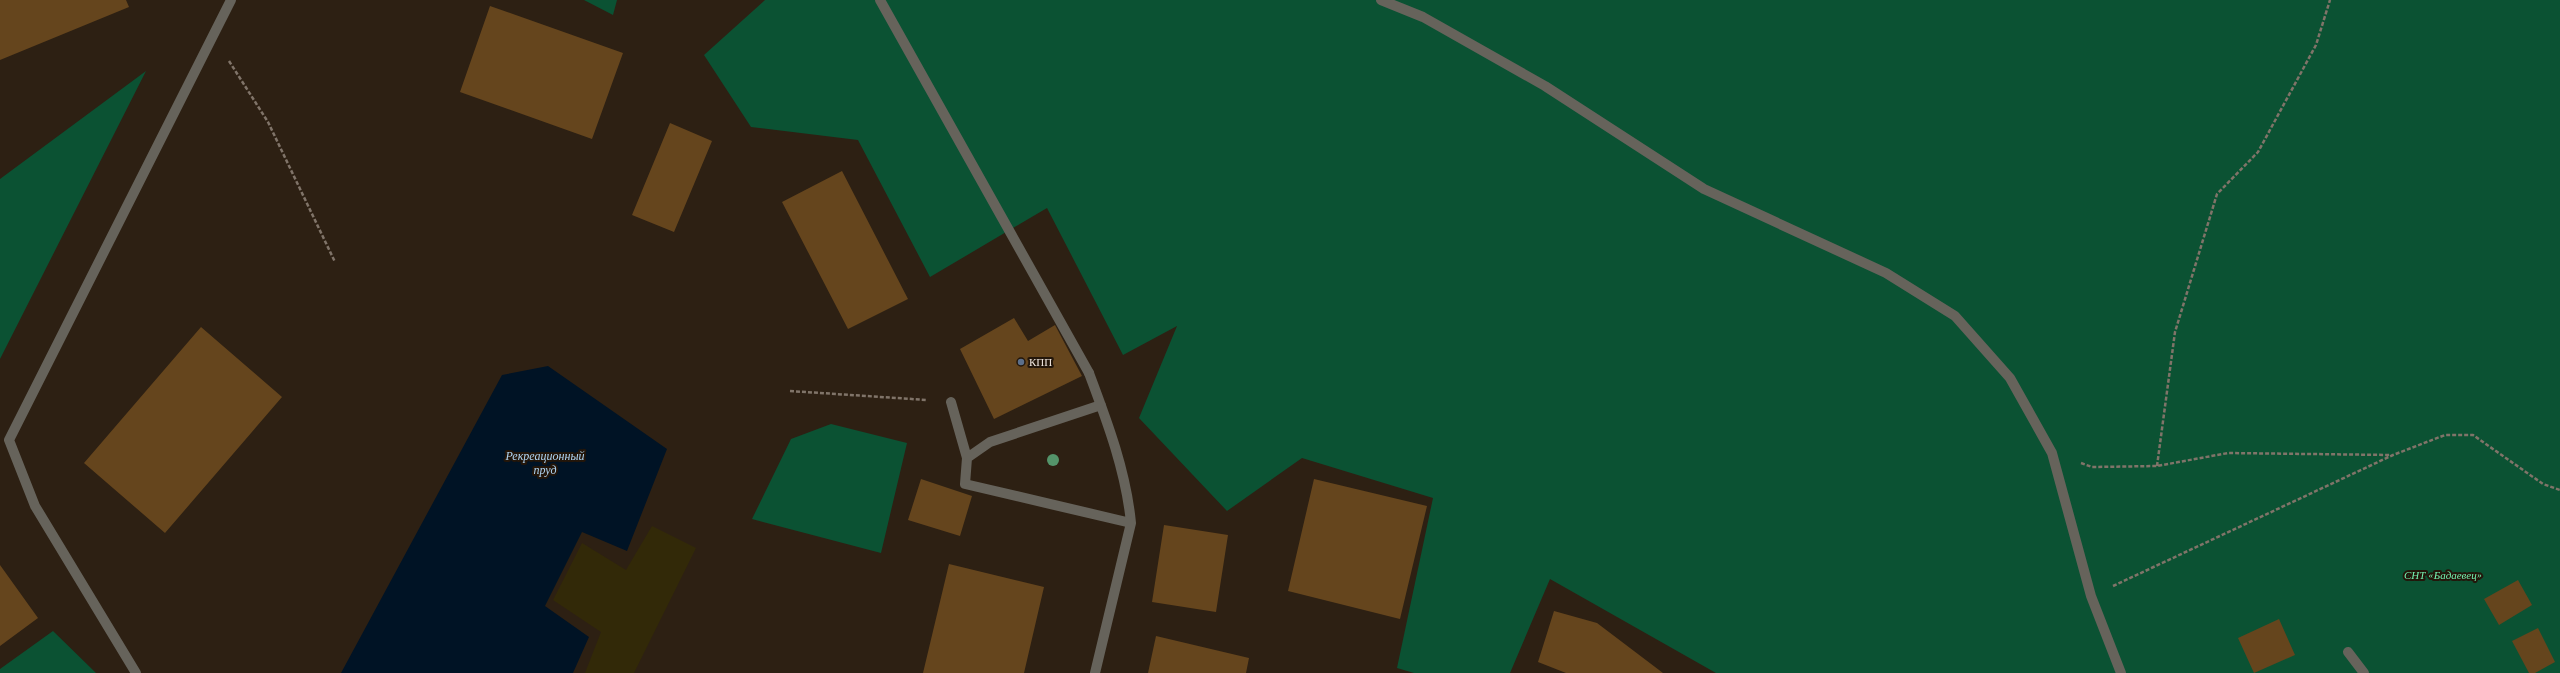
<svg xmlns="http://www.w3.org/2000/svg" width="2560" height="673" font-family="'Libre Baskerville',serif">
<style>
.green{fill:#0b5233}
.sand{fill:#322908}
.water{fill:#001325}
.building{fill:#65451d}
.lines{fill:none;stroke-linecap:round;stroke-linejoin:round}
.path{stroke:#807469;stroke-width:2.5;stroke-dasharray:4 2;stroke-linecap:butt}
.lane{stroke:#66635b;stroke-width:10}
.street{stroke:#66635b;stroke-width:10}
.tree{fill:#54946a}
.service-dot{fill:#5c6f8a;stroke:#23160a;stroke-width:1.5}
.labels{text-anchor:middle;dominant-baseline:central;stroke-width:4;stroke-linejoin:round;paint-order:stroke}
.poi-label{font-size:11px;fill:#f1e8e0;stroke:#23160a;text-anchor:start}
.park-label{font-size:11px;font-style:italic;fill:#74f3b1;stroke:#23160a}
.water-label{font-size:12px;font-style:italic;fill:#afd5f4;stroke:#23160a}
</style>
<rect width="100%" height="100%" fill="#2d2013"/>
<path class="green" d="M584,0H617L613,15Z
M765,0H2560V673H1716L1550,579L1510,673H1414L1397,668L1433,498L1302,458L1227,511L1139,418L1177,326L1123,355L1047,208L930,277L858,140L751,127L704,55Z
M146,71L0,359V179Z
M831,424L907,443L881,553L752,519L791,439Z
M53,631L96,673H0V669Z"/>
<path class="sand" d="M652,526L696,548L634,673H585L601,632L553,600L582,543L626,570Z"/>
<path class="water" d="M548,366L667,449L627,551L582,532L545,606L589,637L573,673H341L502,375Z"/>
<path class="building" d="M0,0H126L129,7L0,60Z
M490,6L623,53L592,139L460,92Z
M670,123L712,141L674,232L632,215Z
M842,171L908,299L848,329L782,202Z
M1014,318L1028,341L1055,325L1082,376L994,419L960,349Z
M201,327L282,397L165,533L84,463Z
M921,479L972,496L960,536L908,520Z
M1314,479L1427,506L1400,619L1288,591Z
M1164,525L1228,535L1216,612L1152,602Z
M949,564L1044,587L1024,673H923Z
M0,565L38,618L0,646Z
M2518,580L2532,605L2499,625L2484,599Z
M1554,611L1597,623L1663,673H1566L1538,662Z
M2279,619L2295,655L2254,673L2238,638Z
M2538,628L2555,662L2535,673H2529L2512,641Z
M1156,636L1249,658L1246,673H1148Z"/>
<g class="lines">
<path class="path" d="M229,61L268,122L335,262
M790,391L927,400
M2081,463L2092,467L2157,466L2228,453L2390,455
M2157,466L2175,332L2217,194L2258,152L2316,45L2330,0
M2113,586L2393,455L2445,435H2473L2543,484L2560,490"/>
<path class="lane" d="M1381,0L1423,17L1545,86L1704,189L1886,273L1955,316L2010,378L2052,453L2091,596L2121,673
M1089,373C1107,421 1126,471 1131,523L1095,673
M951,402L967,458L965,484L1131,523
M967,458L990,442L1101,405
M2348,652L2364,673
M136,673L35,506L9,440L231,0"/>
<path class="street" d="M880,0L1089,373"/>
</g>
<circle class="tree" cx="1053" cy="460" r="6"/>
<circle class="service-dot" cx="1021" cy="362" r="4"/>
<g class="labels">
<g class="poi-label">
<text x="1029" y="362">КПП</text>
</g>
<g class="park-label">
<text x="2443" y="575">СНТ «Бадаевец»</text>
</g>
<g class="water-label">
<text x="545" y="455">Рекреационный<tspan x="545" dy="14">пруд</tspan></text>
</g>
</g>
</svg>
